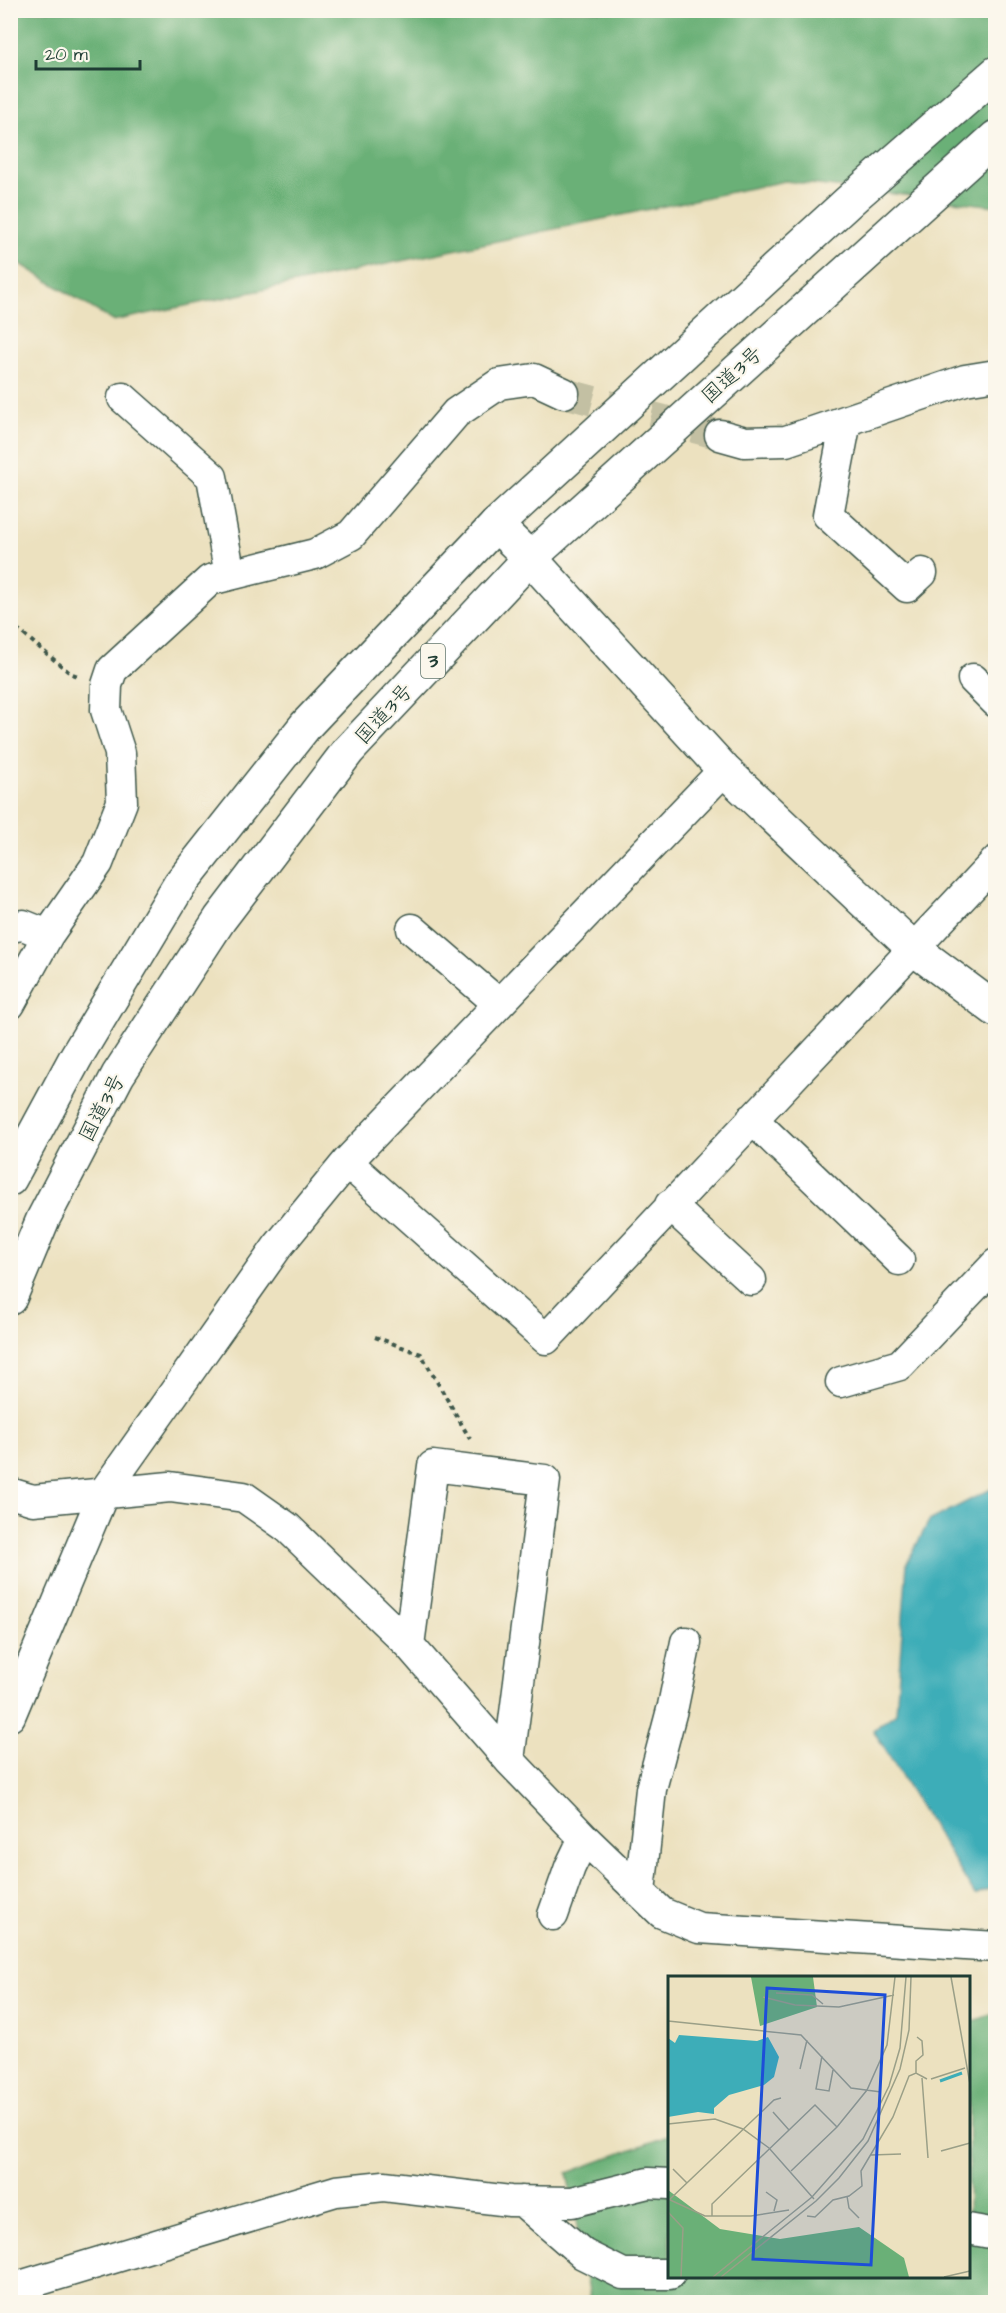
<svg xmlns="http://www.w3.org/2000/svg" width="1006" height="2313" font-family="'Architects Daughter','Klee One',sans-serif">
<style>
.forest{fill:#6ab077;stroke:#447656;stroke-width:1.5}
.water{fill:#3dadb8;stroke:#2e7576;stroke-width:1.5}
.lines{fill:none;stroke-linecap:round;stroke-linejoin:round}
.street-tunnel{stroke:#c3c0a3;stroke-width:30;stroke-dasharray:30 15;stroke-linecap:butt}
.street-casing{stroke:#3e5649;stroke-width:33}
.secondary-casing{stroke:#3e5649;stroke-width:36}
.highway-casing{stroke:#3e5649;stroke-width:36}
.path{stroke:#3e5649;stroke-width:4;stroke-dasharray:4.5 4.5;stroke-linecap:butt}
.street{stroke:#fff;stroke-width:30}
.secondary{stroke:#fff;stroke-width:33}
.highway{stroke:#fff;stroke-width:33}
.labels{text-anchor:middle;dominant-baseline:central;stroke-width:4.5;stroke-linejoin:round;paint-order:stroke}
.shield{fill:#fbf7ec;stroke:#61756b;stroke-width:1.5}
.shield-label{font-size:20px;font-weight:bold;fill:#1f3d34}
.street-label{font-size:21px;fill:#1f3d34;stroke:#fbf7ec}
.inset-river{fill:none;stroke:#3dadb8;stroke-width:3}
.inset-road{fill:none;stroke:#9a9f87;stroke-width:1.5}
.view{fill:#1d4ed8;fill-opacity:0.15;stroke:#1d4ed8;stroke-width:3}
.inset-edge{fill:none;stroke:#1f3d34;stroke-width:3}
</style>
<rect width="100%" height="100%" fill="#fbf7ec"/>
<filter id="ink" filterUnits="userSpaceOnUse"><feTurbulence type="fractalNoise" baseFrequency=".0167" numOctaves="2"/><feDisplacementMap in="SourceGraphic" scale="12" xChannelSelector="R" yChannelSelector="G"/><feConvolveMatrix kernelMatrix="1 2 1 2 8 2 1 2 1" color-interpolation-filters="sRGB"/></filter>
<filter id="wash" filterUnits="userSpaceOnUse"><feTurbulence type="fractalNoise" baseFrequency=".008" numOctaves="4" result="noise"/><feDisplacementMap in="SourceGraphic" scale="24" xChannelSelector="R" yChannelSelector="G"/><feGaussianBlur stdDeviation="1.35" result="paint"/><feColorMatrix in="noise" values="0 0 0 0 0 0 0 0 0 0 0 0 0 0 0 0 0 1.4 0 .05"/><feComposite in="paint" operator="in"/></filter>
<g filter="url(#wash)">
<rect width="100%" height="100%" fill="#ece1bf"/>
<path class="forest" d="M10,11H995V206L785,181L113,321L11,258Z
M995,2013V2302H591L567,2173L670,2135V2276H968L969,2023Z"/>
<path class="water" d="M995,1487V1886L975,1895L873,1730L896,1713L907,1563L929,1521Z"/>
</g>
<g filter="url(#ink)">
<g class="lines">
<path class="street-tunnel" d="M564,393L720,435"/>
<defs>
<path id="street" d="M123,398L212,477L230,575
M846,421L828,515L907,587L922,573
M720,435L745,442L786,441L965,380L996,375
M973,679L996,702
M10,927L23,925L48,935
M412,929L499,1004
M10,1004L48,935L98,863L122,802L120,753L106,710L107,685L112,670L210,580L315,554L351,535L456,413L499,384L534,379L564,393
M752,1119L899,1260
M347,1162L546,1339L996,861
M670,1205L751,1280
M841,1382L900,1365L996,1264
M10,1493L33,1500L170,1487L244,1497L288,1528L409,1645L509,1760L584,1838L662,1913L699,1928L996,1947
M409,1645L433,1466L545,1480L509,1760
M10,1716L104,1492L278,1246L347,1162L724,770
M640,1892L651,1789L673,1706L686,1642
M553,1915L570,1867L584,1838
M522,2201L583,2254L623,2274H670
M968,2229L996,2234
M10,2289L336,2191L384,2186L510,2201L572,2202L648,2183L670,2184"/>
<path id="secondary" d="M496,525L530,558L724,770L914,949L996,1010"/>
<path id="highway" d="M10,1179L76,1057L180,884L306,725L496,525L857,194L996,73
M10,1298L43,1219L118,1075L220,919L348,751L530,558L996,137"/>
</defs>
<use href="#street" class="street-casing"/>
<use href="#secondary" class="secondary-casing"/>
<use href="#highway" class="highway-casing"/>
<path class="path" d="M10,623L70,673L78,676
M375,1337L421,1354L470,1439"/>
<use href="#street" class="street"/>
<use href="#secondary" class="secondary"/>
<use href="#highway" class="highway"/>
</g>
</g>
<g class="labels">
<rect class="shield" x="421" y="644" width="24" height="34" rx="4.5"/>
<g class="shield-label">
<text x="433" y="661">3</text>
</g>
<g class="street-label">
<text transform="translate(732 375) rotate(-42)">国道3号</text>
<text transform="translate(384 714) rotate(-47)">国道3号</text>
<text transform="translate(102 1108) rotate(-62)">国道3号</text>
</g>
</g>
<g transform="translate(668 1976)">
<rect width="302" height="302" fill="#ece1bf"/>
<path d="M83,1H145L149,31L92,50ZM0,214L52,253L112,263L191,251L236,282L241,301H0Z" fill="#6ab077"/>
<path d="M11,59L89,65L100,61L111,81L106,101L96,109L61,119L46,132V138L30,136L0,141V62L7,67Z" fill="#3dadb8"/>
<path class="inset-river" d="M272,105L294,97"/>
<path class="inset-road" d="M283,1L302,108M108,17L144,19L155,28M95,21L127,29L171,31L226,19M0,45L133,59L183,112L213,116M154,80L148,113L161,115L165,94M132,93L139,64M248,97V85L255,79L254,65L249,61M254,102L260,182M263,103L297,92M105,136L121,154M0,148L47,143L75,153L101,172L146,223M273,175L302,167M203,179L233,178M5,193L19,207M123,195L169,151L199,114L219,69L227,1M98,216L109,224L106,235M179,220L181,232L191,242M0,223L37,240H83L121,234M1,224L106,124L113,122M0,236L15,252L13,301M44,240V228L147,129L169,151M139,240L147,241L165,224L181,220L194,210L193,195L225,141L241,100L248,97L259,103M45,301L144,221L195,163L221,110L232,72L238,1M53,301L148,225L171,202L200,165L232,93L241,54L243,1M276,301L302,295"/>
<path class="view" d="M99,12L217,19L203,289L85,283Z"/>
<rect width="302" height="302" class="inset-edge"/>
</g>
<rect width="1006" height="2313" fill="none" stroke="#fbf7ec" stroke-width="36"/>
<path d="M36 60v9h104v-9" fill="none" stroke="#1f3d34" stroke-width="3"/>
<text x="45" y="60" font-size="18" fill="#1f3d34" stroke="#fbf7ec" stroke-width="4.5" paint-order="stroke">20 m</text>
</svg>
